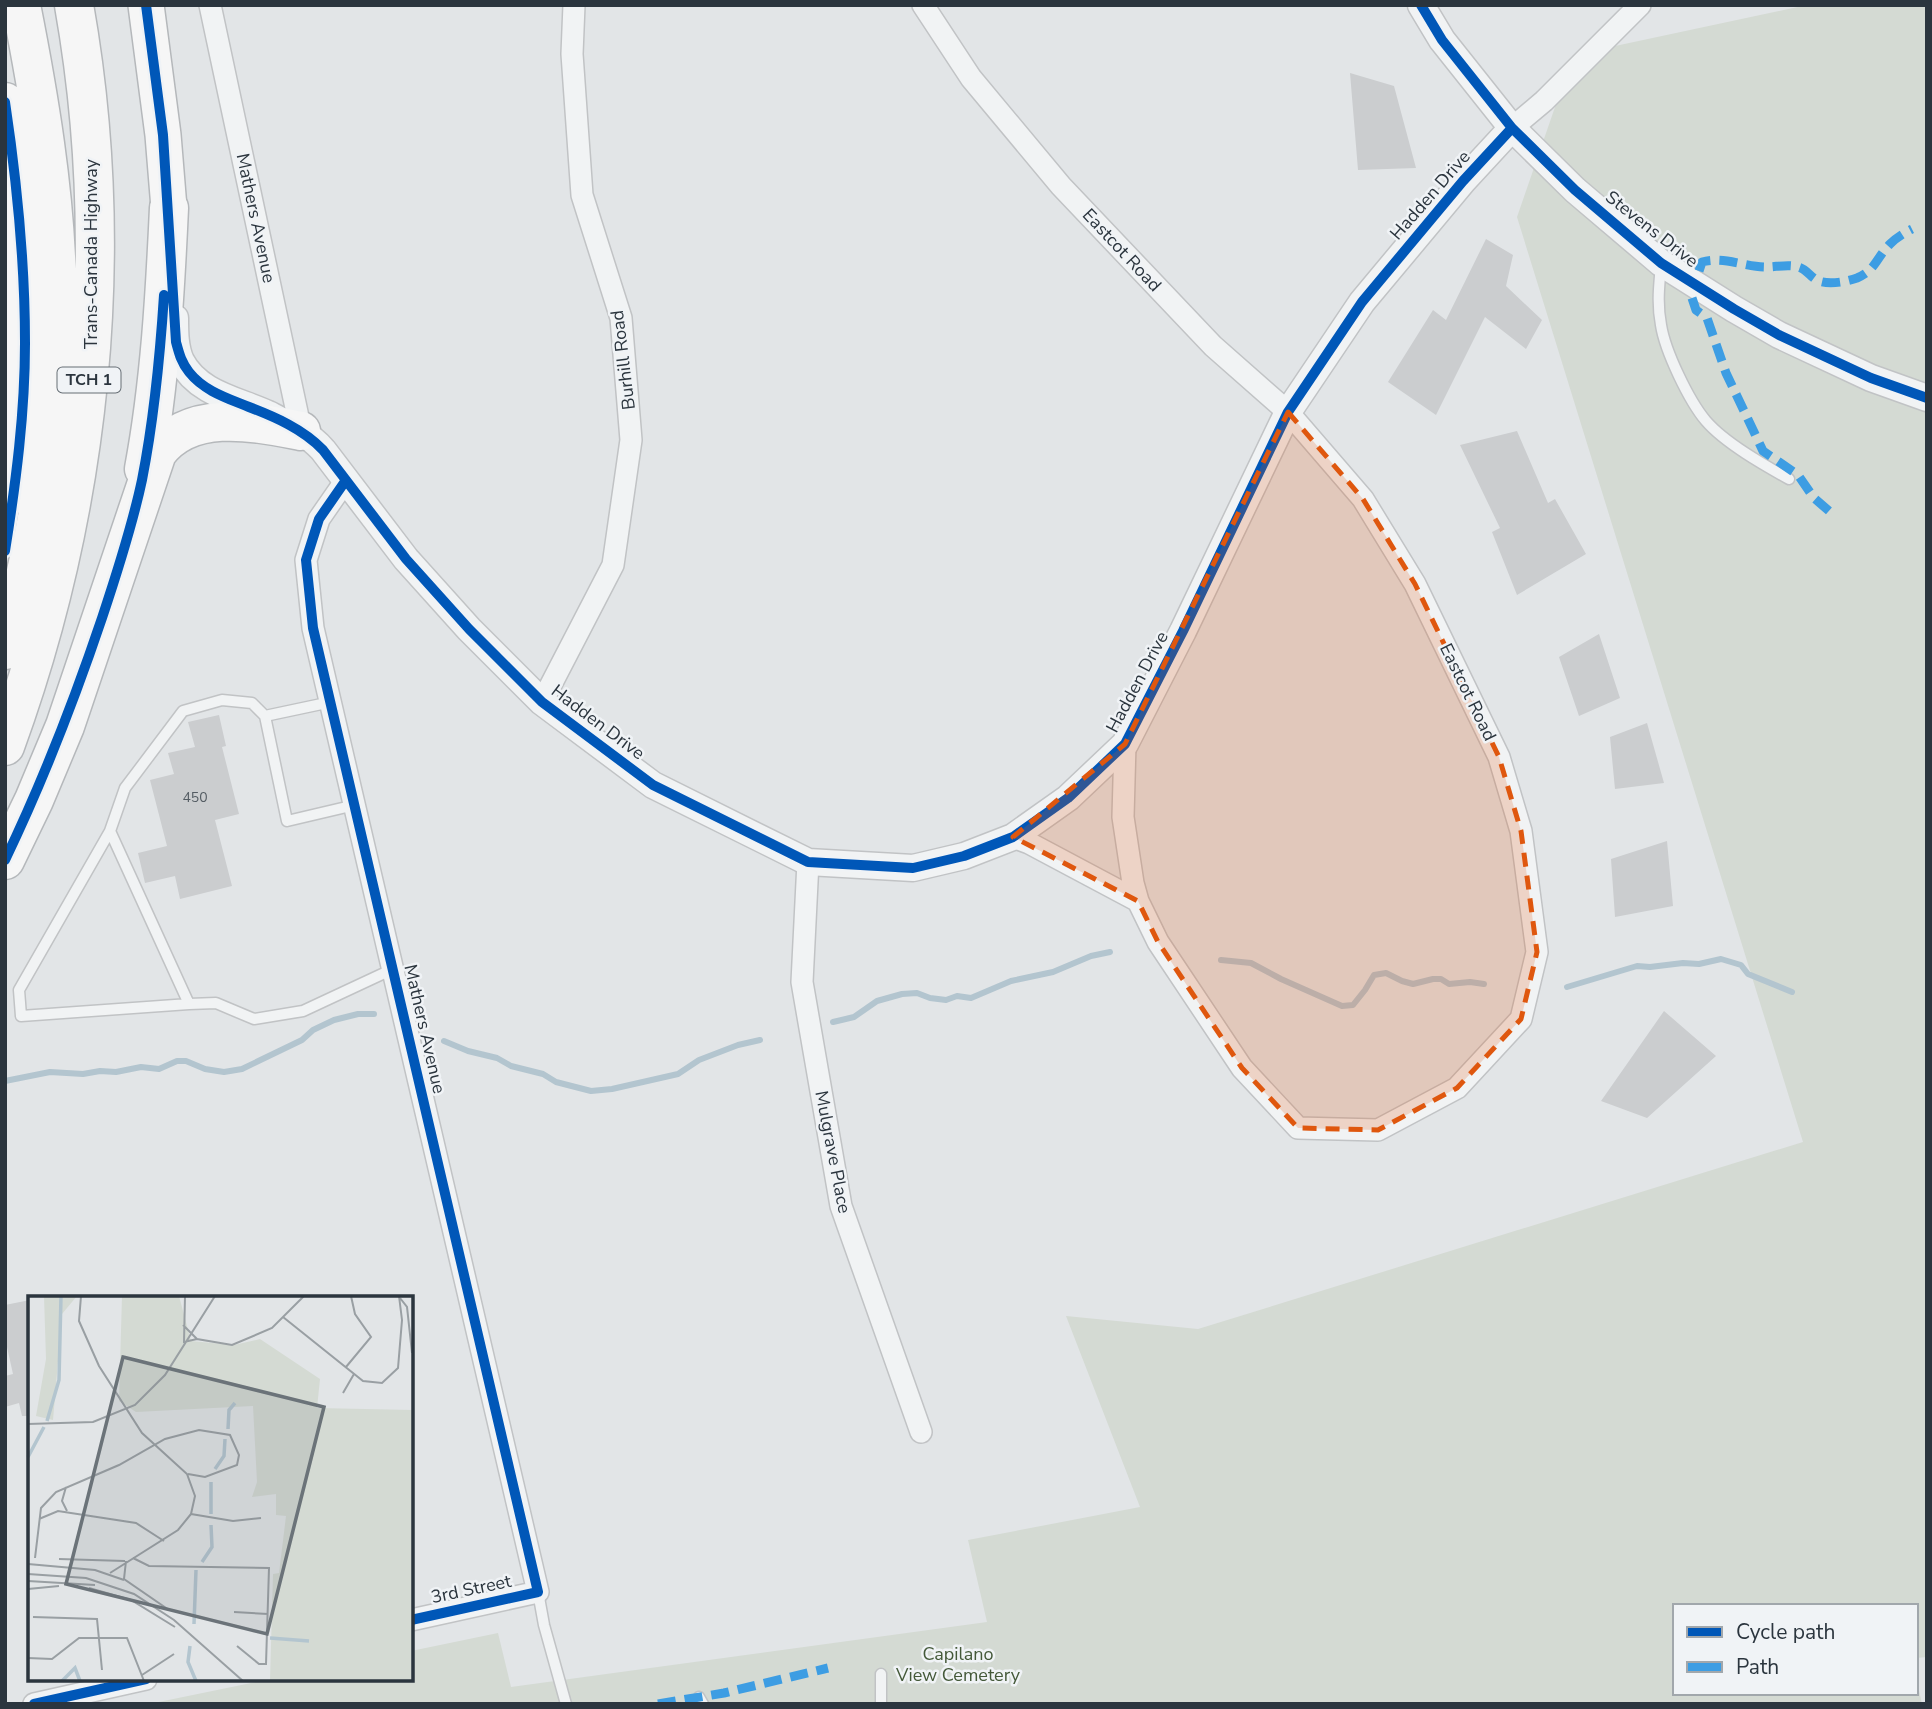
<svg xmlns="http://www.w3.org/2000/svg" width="1932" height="1709" font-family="'Nunito Sans',sans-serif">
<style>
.green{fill:#d4dad3}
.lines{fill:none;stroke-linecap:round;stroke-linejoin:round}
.stream{stroke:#b3c5cf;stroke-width:6}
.building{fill:#cbcdcf}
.service-casing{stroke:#c1c3c5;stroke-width:13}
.minor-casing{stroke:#c1c3c5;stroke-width:24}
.tertiary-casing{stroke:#c1c3c5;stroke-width:29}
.trunk-casing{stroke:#b5b8bb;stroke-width:38}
.motorway-casing{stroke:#b5b8bb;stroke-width:41}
.service{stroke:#f1f3f4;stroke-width:10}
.minor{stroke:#f1f3f4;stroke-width:21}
.tertiary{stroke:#f1f3f4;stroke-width:26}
.trunk{stroke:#f6f6f6;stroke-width:35}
.motorway{stroke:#f6f6f6;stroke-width:38}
.quiet{stroke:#3d9de3;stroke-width:9;stroke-dasharray:18 9;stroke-linecap:butt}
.cycleway-casing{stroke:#f0f3f6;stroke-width:15}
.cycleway{stroke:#0057b8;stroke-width:10}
.marked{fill:#df570e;fill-opacity:0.2;stroke:#df570e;stroke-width:5;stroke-dasharray:14 9;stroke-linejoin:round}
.labels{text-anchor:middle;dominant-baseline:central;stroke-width:5;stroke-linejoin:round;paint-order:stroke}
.number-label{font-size:14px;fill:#545c63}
.shield{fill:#f0f3f6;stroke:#666e75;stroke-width:2}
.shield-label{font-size:16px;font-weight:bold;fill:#2b353e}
.street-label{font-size:18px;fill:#2b353e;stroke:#f0f3f6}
.park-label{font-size:18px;fill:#445939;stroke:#f0f3f6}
.inset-river{fill:none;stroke:#b3c5cf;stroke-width:3.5}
.inset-road{fill:none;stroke:#999fa3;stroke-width:2}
.view{fill:#6b7379;fill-opacity:0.15;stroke:#6b7379;stroke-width:3.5}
.inset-edge{fill:none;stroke:#2b353e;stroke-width:3.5}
</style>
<rect width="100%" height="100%" fill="#e2e5e7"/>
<path class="green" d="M1807,5H1927V1657L1916,1658V1606H1675V1693H1916V1677L1922,1704H149L270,1679H411V1651L498,1633L511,1687L987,1622L968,1540L1140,1507L1066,1316L1198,1329L1803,1142L1517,217L1573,55Z"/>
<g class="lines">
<path class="stream" d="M1221,960L1251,963L1281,979L1342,1006L1353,1005L1365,990L1374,975L1386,973L1402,981L1413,984L1433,979H1441L1449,984L1470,982L1484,984
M1567,987L1637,966L1650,967L1683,963L1699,964L1721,959L1741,965L1748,974L1792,992
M833,1022L854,1017L877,1001L902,994L917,993L930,998L946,1000L957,996L971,998L1011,981L1053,972L1091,956L1110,952
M444,1041L468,1051L497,1058L511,1066L543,1074L556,1082L591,1091L612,1089L678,1074L699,1060L738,1045L760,1040
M5,1081L50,1072L83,1074L100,1071L116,1072L141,1067L159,1069L177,1061H186L205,1069L224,1072L242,1069L302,1040L313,1030L334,1020L358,1014H374"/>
</g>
<path class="building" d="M1350,73L1394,86L1416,168L1358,170Z
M1486,239L1513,255L1506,286L1542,320L1526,349L1485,317L1436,415L1388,382L1433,310L1446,320Z
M1517,431L1548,503L1555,499L1586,554L1517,595L1492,532L1500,528L1460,445Z
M1599,634L1620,698L1579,716L1559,657Z
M219,715L226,746L222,747L239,814L215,820L232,886L180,899L175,876L145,883L138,853L167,846L150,780L174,774L168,753L195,747L188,722Z
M1647,723L1664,783L1615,789L1610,737Z
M1667,841L1673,906L1615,917L1611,859Z
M1664,1011L1716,1056L1647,1118L1601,1101Z
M30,1300V1416H22L19,1403L5,1407V1376L13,1374L5,1338V1305Z"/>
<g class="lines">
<defs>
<path id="service" d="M1661,266C1659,285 1657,305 1661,325C1665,351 1689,401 1706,421C1725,443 1764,465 1789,479
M265,716L331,702
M110,831L189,1004L21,1016L19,990L110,831L125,788L183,711L222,700L252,703L265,716L287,821L355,805
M189,1004L216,1003L254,1019L303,1011L393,969
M538,1592L544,1625L566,1704
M699,1697L703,1704
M881,1704V1674"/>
<path id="minor" d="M210,5L301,431
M923,5L971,78L1061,186L1213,346L1288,412L1363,499L1415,584L1499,757L1521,831L1537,952L1521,1019L1457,1088L1378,1130L1298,1128L1242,1068L1158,942L1138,901L1133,883L1123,817L1125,744
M1512,128L1544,101L1640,5
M346,480L319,519L306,560L313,628L538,1592L411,1620
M542,702L613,565L631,440L621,318L582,195L572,54L574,5
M1013,837L1029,843L1138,901
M808,862L802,982L841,1206L921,1432
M34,1704L146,1679"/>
<path id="tertiary" d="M1421,5L1442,40L1512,128L1575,190L1661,263L1734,309L1779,335L1871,378L1927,398
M175,318C175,332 175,348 181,361C198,394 238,400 268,414C288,424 308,433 323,450L406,559L469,629L542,702L653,785L808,862L913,868L964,856L1013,837L1068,798L1125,744L1183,631L1288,412L1362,302L1463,181L1512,128"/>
<path id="trunk" d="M146,5L163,135L169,208"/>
<path id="motorway" d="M5,102C24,232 34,364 14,494
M144,469C160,383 165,295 169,208
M5,650C40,538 59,401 57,284C55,191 39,96 21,5
M5,746C91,510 118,253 74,5
M5,860L34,800L65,726L157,453C190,408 254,422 301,431"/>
</defs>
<use href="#service" class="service-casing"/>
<use href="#minor" class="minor-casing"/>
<use href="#tertiary" class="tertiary-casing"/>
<use href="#trunk" class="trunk-casing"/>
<use href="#motorway" class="motorway-casing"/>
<use href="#service" class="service"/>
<use href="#minor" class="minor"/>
<use href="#tertiary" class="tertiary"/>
<use href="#trunk" class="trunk"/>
<use href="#motorway" class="motorway"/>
<path class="quiet" d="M1699,271L1702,262C1723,256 1745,267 1766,267C1776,267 1788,264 1798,267C1806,269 1809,275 1815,279C1825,286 1846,282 1857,278C1876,270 1876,258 1890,244C1896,238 1904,233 1912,229
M1692,298L1696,310L1707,318L1726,373L1763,451L1798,475L1814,498L1829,511
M658,1704L724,1693L828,1668"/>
<defs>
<path id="cycleway" d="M146,5L163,135L176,342C179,353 181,362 189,372C204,391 227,398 249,407C275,417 303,429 323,450L406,559L469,629L542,702L653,785L808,862L913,868L964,856L1013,837L1068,798L1125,744L1183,631L1288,412L1362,302L1463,181L1512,128
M1421,5L1442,40L1512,128L1575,190L1661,263L1734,309L1779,335L1871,378L1927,398
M5,102C17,182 25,262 25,343C25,413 16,482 5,551
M346,480L319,519L306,560L313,628L538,1592L411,1620
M5,860C43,781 74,701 102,618C117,573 132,527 142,480C154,419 160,357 164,295
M34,1704L146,1679"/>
</defs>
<use href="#cycleway" class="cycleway-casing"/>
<use href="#cycleway" class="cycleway"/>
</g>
<path class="marked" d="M1288,412L1363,499L1415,584L1499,757L1521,831L1537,952L1521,1019L1457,1088L1378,1130L1298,1128L1242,1068L1158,942L1138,901L1013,837L1125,744Z"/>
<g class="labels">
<g class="number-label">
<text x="195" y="797">450</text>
</g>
<rect class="shield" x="57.5" y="367.5" width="63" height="25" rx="5"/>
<g class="shield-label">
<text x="89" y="380">TCH 1</text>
</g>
<g class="street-label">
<text transform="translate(1430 195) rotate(-49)">Hadden Drive</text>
<text transform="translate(256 218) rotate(78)">Mathers Avenue</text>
<text transform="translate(1652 229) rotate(38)">Stevens Drive</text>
<text transform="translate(1122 250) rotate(47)">Eastcot Road</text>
<text transform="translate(91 254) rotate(-90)">Trans-Canada Highway</text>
<text transform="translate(623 360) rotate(-97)">Burhill Road</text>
<text transform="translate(1137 682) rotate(-62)">Hadden Drive</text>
<text transform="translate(1468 692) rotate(64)">Eastcot Road</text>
<text transform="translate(598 722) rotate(37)">Hadden Drive</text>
<text transform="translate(425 1029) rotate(77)">Mathers Avenue</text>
<text transform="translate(833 1152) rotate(79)">Mulgrave Place</text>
<text transform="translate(471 1589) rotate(-12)">3rd Street</text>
</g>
<g class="park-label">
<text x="958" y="1654">Capilano<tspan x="958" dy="21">View Cemetery</tspan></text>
</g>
</g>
<g transform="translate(28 1296)">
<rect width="385" height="385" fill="#e2e5e7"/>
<path d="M16,0H49L34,18L25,124L8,120L18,63ZM94,0H151L163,45L206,49L232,43L292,83L289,112L385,114V385H242L245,278L251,277L258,220L248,219V198L224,201L229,186L225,110L108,116L91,105Z" fill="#d4dad3"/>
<path class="inset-river" d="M19,125L31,84L33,0M200,133L201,114L207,107M0,161L16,131M187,173L196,160L197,143M183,186V218M174,266L184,251L183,229M166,328L168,274M242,342L281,345M162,350L160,366L168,385M34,385L47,372L52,385"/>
<path class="inset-road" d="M53,0L51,25L71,70L114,137L159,178L167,200L163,218L150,234L82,277M157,0L156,46L169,43M372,2L379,11L384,57M255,21L335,85L354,87L370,72L374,24L371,0M155,29L169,43L204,49L244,32L276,0M318,71L343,41L327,18L323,0M315,97L326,78M0,128L65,126L107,109L137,79L187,0M38,191L34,205L39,215M163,218L205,225L233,222M11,223L30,215L108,227L136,245M7,262L13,212L28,196L91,169L137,143L171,134L202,139L211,159L209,169L177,181L160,178M105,262L121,270L241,272L238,368H231L209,350M31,263L97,265M98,265L96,283L141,314M0,268L67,274L96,284M0,278L58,282L106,298L146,324L215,385M0,285L67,289M61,292L103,304L147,331M0,293L31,290M206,316L240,318M5,321L69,323L74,374M0,362L24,363L51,342H99L116,385M114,379L146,358"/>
<path class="view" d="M95,61L296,111L239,338L38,288Z"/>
<rect width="385" height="385" class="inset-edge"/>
</g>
<rect width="1932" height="1709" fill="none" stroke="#2b353e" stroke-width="14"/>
<rect x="1673" y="1604" width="245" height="91" fill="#f0f3f6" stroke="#a1a7ac" stroke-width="2"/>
<rect x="1687" y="1627" width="35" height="10" fill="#0057b8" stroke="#a1a7ac" stroke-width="2"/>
<text x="1736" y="1639" font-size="21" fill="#2b353e">Cycle path</text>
<rect x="1687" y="1662" width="35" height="10" fill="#3d9de3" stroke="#a1a7ac" stroke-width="2"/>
<text x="1736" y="1674" font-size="21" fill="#2b353e">Path</text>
</svg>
